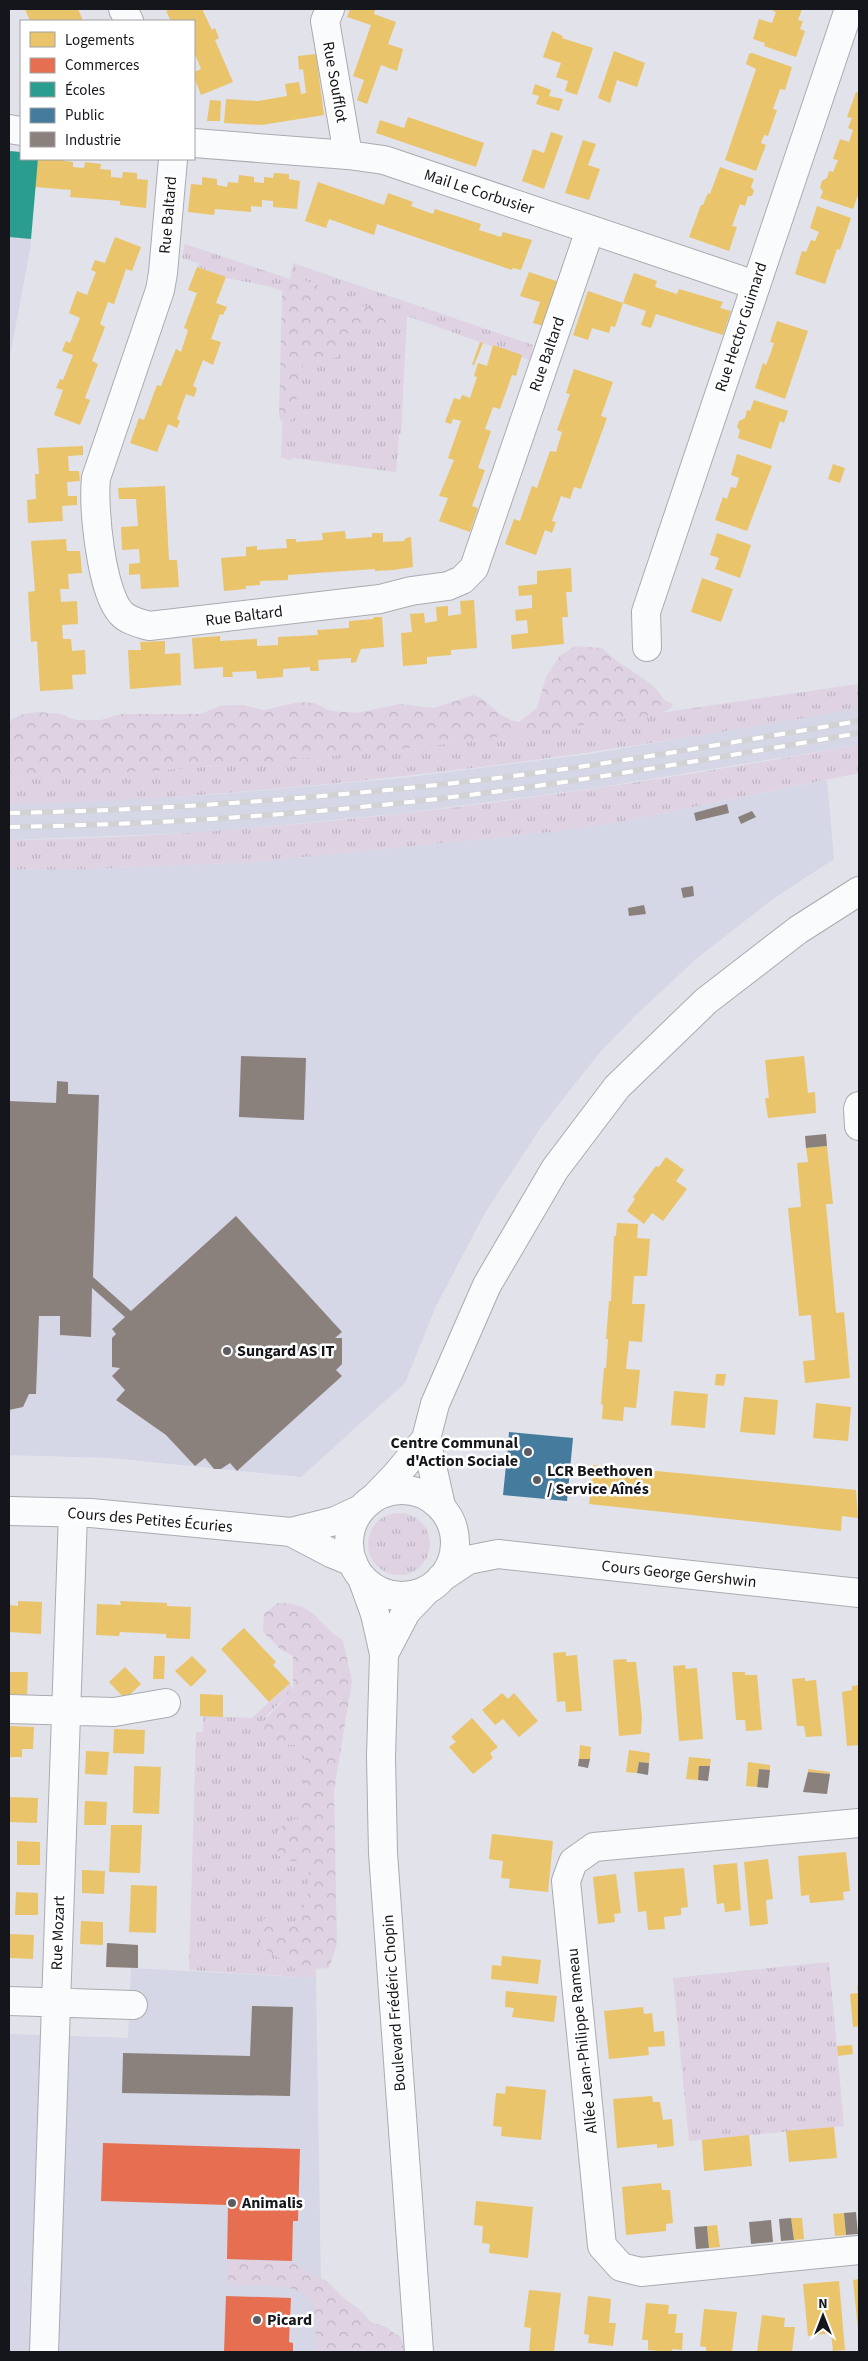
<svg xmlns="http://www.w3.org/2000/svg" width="868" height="2361" font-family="'Source Sans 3',sans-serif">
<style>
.built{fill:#d5d6e6}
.grass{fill:url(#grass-tufts)}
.forest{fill:url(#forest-crowns)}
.homes{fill:#e9c46a}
.shops{fill:#e76f51}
.schools{fill:#2a9d8f}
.public{fill:#457b9d}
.industry{fill:#8a817c}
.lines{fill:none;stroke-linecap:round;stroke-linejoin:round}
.minor-casing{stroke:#aaabb1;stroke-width:30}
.minor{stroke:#fafbfc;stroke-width:28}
.rail-casing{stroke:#d2d2d4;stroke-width:5.5}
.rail{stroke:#fff;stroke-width:4;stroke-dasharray:11;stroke-linecap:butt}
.poi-dot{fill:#5c5d63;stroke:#fff;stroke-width:2}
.labels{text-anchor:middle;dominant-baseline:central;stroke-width:5;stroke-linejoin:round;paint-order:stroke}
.street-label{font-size:16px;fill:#15161b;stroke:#fff}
.poi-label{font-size:16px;font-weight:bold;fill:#15161b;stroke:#fff;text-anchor:start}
</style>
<defs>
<pattern id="grass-tufts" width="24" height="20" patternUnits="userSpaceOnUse" patternTransform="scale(1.25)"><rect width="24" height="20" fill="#ded2e3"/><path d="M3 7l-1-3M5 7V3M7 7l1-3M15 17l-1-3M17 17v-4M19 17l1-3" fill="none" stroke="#beb4c2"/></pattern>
<pattern id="forest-crowns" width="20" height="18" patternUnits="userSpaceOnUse" patternTransform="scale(1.25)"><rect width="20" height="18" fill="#ded2e3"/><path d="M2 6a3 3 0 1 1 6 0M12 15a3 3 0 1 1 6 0" fill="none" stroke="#beb4c2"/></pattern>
</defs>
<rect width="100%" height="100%" fill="#e1e2ea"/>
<path class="built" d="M9,151L21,152V159H38L30,250L9,361Z
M859,708V745L595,788L404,813L212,832L9,840V804L211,795L402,778L590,754Z
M827,780L834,859L773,899L696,959L638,1013L600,1052L541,1127L485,1213L436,1306L405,1383L301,1477L112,1458L9,1455V869L68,870L254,862L561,831L625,821Z
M131,1968L316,1978L322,2352H9V2034L128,2038Z"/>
<path class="grass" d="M185,244L290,279L293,263L533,345L530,360L407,316L401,434H399L396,472L293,458L290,460L281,457L288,293L268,286L227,278L198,267L199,263L182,258Z
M859,684V708C668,743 477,771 284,788C192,796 101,803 9,804V779L203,767L446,744Z
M859,745V773L625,821L561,831L254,862L68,870L9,869V840C294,836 579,795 859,745Z
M368 1544a31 31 0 1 1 62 0a31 31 0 1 1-62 0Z
M290,1683L293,1690L266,1716L281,1744L297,1745L305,1759L303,1797L297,1818L277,1829L278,1855L289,1861H305C314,1880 306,1902 299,1921L289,1926L276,1923L281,1959L298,1970L316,1968V1978L189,1970L196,1732H203V1716L252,1718Z
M829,1962L844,2126L689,2141L673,1978Z"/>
<path class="forest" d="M304,280L319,286L329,295L351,304L375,308L388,317L389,328C374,329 350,325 340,341C337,345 338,352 338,357C321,361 319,355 303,364L302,377L297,390L295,418L290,422L281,421L279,416L282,293L287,283Z
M575,646L602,648C619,666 641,674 656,689C662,696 663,701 673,704L671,708L660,714L446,744L354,754L164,770L9,779V721L23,714L38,712L60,714L76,720H100L122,714H201L220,706L243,705L263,710L300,702L314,703L331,711L356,713L400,704L434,708L474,695C491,701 496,718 519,722L537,708L546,677L560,656Z
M278,1603C316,1603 315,1622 343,1641L352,1681L334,1791L337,1944L329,1968L298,1970L260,1946L256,1929L265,1918L289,1926L299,1921C306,1902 314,1880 305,1861H289L278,1855L277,1829L297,1818L303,1796L305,1759L297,1745L281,1744L260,1738L258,1727L293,1690V1656L280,1649L263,1632L264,1614Z
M227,2259L292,2261L307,2272L327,2281L345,2299L359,2309L371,2322L386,2327L401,2338L405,2352H317C315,2338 317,2320 313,2305C306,2281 255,2286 235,2286L228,2283Z"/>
<path class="homes" d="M25,9H78L83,21H30Z
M171,9H202L212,30L215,28L219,38L215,40L233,82L201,95L194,77V72L201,69L194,52V21H171L166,11Z
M350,9H375L374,14L396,22L388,44L403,49L397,71L381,65L367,104L357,100L364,80L353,76L371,25L347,17Z
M774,9H802L798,20L803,21L800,29L805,31L796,57L764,46L765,43L753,39L759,19L772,23L776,12L773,11Z
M552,31L563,36L562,38L593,48L577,95L565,91L568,81L556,77L561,63L543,57Z
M614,51L645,63L637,87L617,80L610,103L598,98Z
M752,53L792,67L785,90L780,89L773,109L777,110L768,136L764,135L761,143L766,145L756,171L725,160L756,69L746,64L749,54Z
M316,54L324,115L262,125L224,123L226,99L258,101L287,96L285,84L299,82L301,94L306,93L303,69L299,70L298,56Z
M535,84L551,90L549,96L563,99L559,111L536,104L539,96L532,94Z
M856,92L859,93V192L853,209L820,198L823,192L820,187L822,181L827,178L829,171L833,172L838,160L833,159L840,139L849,142L853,130L848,128L852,118L847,117Z
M210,100L221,101L220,121H207Z
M408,117L484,143L476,167L376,133L380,120L404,128Z
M551,132L563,136L544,189L522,181L533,149L544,153Z
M583,140L596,144L588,165L600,169L589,200L565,193Z
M38,159H65L64,161L73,162V167L84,168L85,162L101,164L100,169L111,170V177L122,178L123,172L137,173V179L148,180L146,208L120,205V201L70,197L71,190L35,187Z
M720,167L754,179L751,187L754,191L752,196H748L745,206L740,204L732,226L737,227L729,251L689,237L701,205H703L708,193L710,194Z
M274,173L289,174V179L300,181L297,209L273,207V201L262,200V207L251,206V212L215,209L214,215L188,212L191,184L202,185V177L217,179V185L227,187L228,182L238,183L239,175L254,177V182L264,183V177L273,178Z
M318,182L384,205L388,193L413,202L411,206L433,214L435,209L481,224L479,230L501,237L503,232L532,240L521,270L513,268L512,270L377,224L374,235L329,219L326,228L305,221Z
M817,206L851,218L840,250L837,249L825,284L795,274L802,251L806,252L811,240L815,241L819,232L810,228Z
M115,237L141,247L132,271L126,269L114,304L108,302L100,324L105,327L92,361L98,364L85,398L90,400L80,425L54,415L63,390L56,388L60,379L63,380L73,355L62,351L66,341L70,343L80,318L69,313L77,291L87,295L96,272L91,270L95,260L105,263Z
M197,267L226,277L216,303L227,307L223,315L220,314L211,339L221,342L213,365L203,360L193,386L197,388L194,397L186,394L177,419L180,421L177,428L168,424L157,452L130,443L139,418L144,420L157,385L161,386L176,349L181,352L188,330L184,328L197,293L188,290Z
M529,272L559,282L544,326L533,323L540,302L520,296Z
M634,273L657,281L655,287L677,294L679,289L723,302L720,308L731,311L723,335L656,314L651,328L641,325L646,311L623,303Z
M588,291L623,303L615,327L611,326L609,333L592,328L588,340L573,335Z
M777,321L808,331L785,399L755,388L763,363L766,365L770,355L774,343L770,342Z
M480,342L483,343L474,365H472Z
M493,345L522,355L516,376L512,375L500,409L493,407L485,429L491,431L478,468L485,470L472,506L478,508L470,532L439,521L448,498L439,496L454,460L448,458L461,421L453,419L451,424L445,422L454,398L460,400L462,395L470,398L477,377L474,376L478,363L487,366Z
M574,369L613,382L601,416L607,418L581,489L574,487L570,499L561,496L552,521L556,522L552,533L545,530L536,555L505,544L514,519L520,521L532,486L537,488L550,451L556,452L562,432L557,430L570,394L566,393Z
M754,400L788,411L784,423L780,421L771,449L738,438L740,430L737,427L739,421L745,418L747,410L750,411Z
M83,446V455L68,456L69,471H79L80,481L67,482L68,496H77V505L62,506L63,521L28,523L27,500L36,499L35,474H39L37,448Z
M737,454L772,466L747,531L715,520L723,497L727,499L731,487L736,488L739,478L731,475Z
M833,464L845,468L840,483L828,479Z
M165,486L169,560H177L179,587L141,589L140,574L129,575V564L140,563L139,549L122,550L121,527L138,526L136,499H119L118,488Z
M345,531L346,539L372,537V533H383V542L404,541L406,538L411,537L413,567L393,570L375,571V569L288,575V580L260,581V585L246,586V589L224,591L221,558L246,556V547L257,546V550L287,548L286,539H296V542L323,540L322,533Z
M717,533L751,545L740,578L715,569L719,558L710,555Z
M66,539L67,551H80L82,573L68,574L69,589H60L61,602L77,601L78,624L62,625L63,639H71L72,651L85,650L86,674L72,675L73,689L40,691L37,641L31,642L28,592L35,591L31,541Z
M571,568L572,592H566L568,617H562L564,644L512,649L511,635L528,633L527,620L516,621L515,610L532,608V595L519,596L518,586L537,584V571Z
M702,578L733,589L721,622L691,612Z
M474,600L477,648L451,650V655L427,657V664L403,666L401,633L412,632L410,614L424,613L425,623L437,621L436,607L448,606V616L461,614L460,601Z
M374,617H382L384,647L361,649L356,662L351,663V658L318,660L319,671H310V667L283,669V677L257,679L256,671L232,672L233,677H223V667L194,669L192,638L220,636V641L257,639V646L278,645V637L318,635L317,630L349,628V621L373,619Z
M165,641V654L180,653L181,685L130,689L128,650H141L140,642Z
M804,1056L808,1093L815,1092L816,1113L768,1118L765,1098H769L765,1060Z
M827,1146L833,1204H826L834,1291L836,1313L844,1312L850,1378L805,1383L803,1361L815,1360L811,1315L799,1316L788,1208L801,1207L797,1163L808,1162L806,1148Z
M666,1157L684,1170L676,1181L687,1189L663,1221L652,1213L644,1224L627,1211L635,1199L633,1197L656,1166L659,1167Z
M617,1223L638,1224L637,1238L650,1239L647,1276H634L632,1304H645L642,1342L629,1341L626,1369L640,1370L636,1408L624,1407L623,1421L602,1419L603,1405L601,1404L604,1368H606L608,1339H606L609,1301H611L614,1236H616Z
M716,1374H726L724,1386L715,1385Z
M674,1391L708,1394L705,1428L671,1425Z
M744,1397L778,1400L775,1435L740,1432Z
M816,1403L851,1407L848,1441L813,1438Z
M593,1465L856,1490L858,1518L842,1516L841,1531L589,1504Z
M18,1601L42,1602L41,1634L9,1632V1605L18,1606Z
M120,1601L167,1603V1606L191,1607L190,1639L166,1638V1634L120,1632L119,1636L96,1635L97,1604L121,1605Z
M244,1628L276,1662L273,1665L290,1683L269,1702L221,1649Z
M566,1652V1656L577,1655L582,1711L566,1712L565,1701L557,1702L553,1653Z
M154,1656H165L164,1679H153Z
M192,1656L207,1671L191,1687L175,1671Z
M626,1659L627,1662H636L642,1717L641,1734L619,1736L613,1660Z
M685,1665L686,1669L697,1668L703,1739L679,1741L673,1666Z
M125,1667L141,1684L125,1699L109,1682Z
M9,1672H28L27,1695L9,1694Z
M732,1672H745V1675H757L762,1730L746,1731L745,1720H736Z
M805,1678V1681L816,1680L822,1736L806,1737L804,1726H797L792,1679Z
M859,1685V1745L847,1746L842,1692L852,1690V1686Z
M502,1693L508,1699L514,1693L538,1721L519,1737L503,1719L495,1725L482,1710Z
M200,1694L223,1695V1717L200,1716Z
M472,1718L498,1747L490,1753L493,1758L473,1774L449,1747L456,1742L451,1737Z
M9,1726L34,1727L33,1749H22V1757H9Z
M114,1729L145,1730L144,1754L113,1753Z
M580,1745L591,1747L590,1759H579Z
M629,1750L650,1753L649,1763L639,1762L637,1773L626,1772Z
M86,1751L109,1752L107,1775L85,1774Z
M689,1757L711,1759L710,1766H700L698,1780L686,1779Z
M748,1762L770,1765V1770L759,1769L757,1787L746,1786Z
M134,1766L161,1767L159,1814L133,1813Z
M808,1769L830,1772V1774L808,1772Z
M9,1797L38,1798L37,1823L9,1822Z
M85,1801L107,1802L106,1825H84Z
M111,1825H142L140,1873L109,1872Z
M492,1834L553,1841L548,1892L509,1888L510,1879L501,1878L503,1861L489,1859Z
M17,1841L40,1842V1865H17Z
M846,1852L850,1891L843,1892L844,1900L810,1903L809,1895L801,1896L798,1856Z
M768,1859L773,1899L766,1900L768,1924L750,1926L744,1862Z
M737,1863L741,1910L725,1912L724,1903L717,1904L713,1865Z
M684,1868L688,1907L681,1908V1915L664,1917L665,1929L648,1930L646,1911L638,1912L634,1872Z
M82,1870L105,1871L104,1894L82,1893Z
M616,1874L621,1913L614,1914L615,1922L598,1924L593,1877Z
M131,1885L157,1886L156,1933L129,1932Z
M16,1892L38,1893V1915H15Z
M81,1921L103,1922V1945L80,1944Z
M9,1934L34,1935L33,1959L9,1958Z
M502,1956L541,1960L538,1984L491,1979L492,1965L501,1966Z
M859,1985V2026L853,2027L850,1994L858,1993L857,1986Z
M506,1991L557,1996L554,2022L512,2017L514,2008L505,2007Z
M643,2007L644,2014L652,2013L654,2032L664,2031L665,2046L648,2047L649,2055L609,2059L604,2011Z
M852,2045L853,2054L838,2056L837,2046Z
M506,2086L546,2090L541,2140L501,2136L502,2127L493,2126L496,2093L505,2094Z
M652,2096L653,2102H660L663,2120L672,2119L674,2146L657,2148V2144L617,2148L613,2099Z
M834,2127L837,2158L789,2162L786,2131Z
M749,2135L752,2166L704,2171L702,2140Z
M661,2183L662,2190H670L673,2223L666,2224V2231L626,2235L622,2187Z
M476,2201L533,2207L528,2258L489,2253L490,2244L482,2243L483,2226L474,2225Z
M844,2213L846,2235L835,2236L833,2214Z
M791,2218H802L804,2239L794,2240Z
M717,2225L720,2247L709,2248L707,2226Z
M859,2279V2329H858L853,2280Z
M839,2281L845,2350L833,2351L831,2333L808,2336L803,2284Z
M529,2290L561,2293L554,2352H529L531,2328L524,2327Z
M588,2296L611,2299L609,2323H616L613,2346L588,2343L589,2335L584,2334Z
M646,2303L669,2305L668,2314H677L675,2333H683L682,2350L673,2349L671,2352L648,2350V2340H642Z
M704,2309L737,2312L732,2352H706V2347L700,2346Z
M762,2315L785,2318L784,2327H795L792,2352H757Z"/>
<path class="shops" d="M103,2143L300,2149L298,2221H293L292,2261L227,2259L228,2205L101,2201Z
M226,2296L291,2298L289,2342L293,2343V2352H224Z"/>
<path class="schools" d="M9,151L21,152V159H38L31,239L9,237Z"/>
<path class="public" d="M509,1432L573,1438L567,1501L503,1495L506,1465L510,1461L507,1457Z"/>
<path class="industry" d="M727,804L729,813L696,821L694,813Z
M752,811L756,817L741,824L738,817Z
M693,886L694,896L683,898L681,888Z
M644,905L646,914L629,916L628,908Z
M241,1056L306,1058L304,1120L239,1117Z
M57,1081L68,1082V1094L99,1095L93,1277L131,1311L236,1216L342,1332L335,1338H342V1364L336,1370L342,1376L237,1471L230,1463L221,1469H214L205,1458L195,1466L166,1435L116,1400L125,1390L112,1376L120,1368L112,1367V1338L116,1334L112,1329L125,1317L92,1288L91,1337L60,1335V1316H39L36,1394H29L23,1407L9,1410V1101L56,1103Z
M826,1134L827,1146L806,1148L805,1136Z
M579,1759H590L588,1768L578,1766Z
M639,1762L649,1763L648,1775L637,1773Z
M699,1766H710L708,1781L698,1780Z
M759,1769L770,1770L768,1788L757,1787Z
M808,1772L830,1774L827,1794L803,1792Z
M107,1943L138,1945V1968L106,1967Z
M252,2006L293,2007L290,2096L122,2093L123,2053L250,2056Z
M856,2212L858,2234L846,2235L844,2213Z
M791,2218L794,2240L781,2241L779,2219Z
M771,2220L773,2242L751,2244L749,2222Z
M707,2226L709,2248L696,2249L694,2227Z"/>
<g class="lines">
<defs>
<path id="minor" d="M123,9L129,21
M330,9L325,21L348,155
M9,129L21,131
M194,143L348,155L384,160L755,285
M173,159L163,273L160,290L96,478C93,507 101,592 121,613C128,621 140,623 149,626L380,599L411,591L448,586L462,580L474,568L590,230
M647,647L646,612L849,9
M859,1106L858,1109L859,1126
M426,1439L441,1506
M349 1543a53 53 0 1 1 106 0a53 53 0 1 1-106 0Z
M375,1497L396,1475L426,1439L435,1404L487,1285L555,1169L617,1087L706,1001L798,930L859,891
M9,1511L91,1513L291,1532L335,1521L361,1509
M291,1532L331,1553L353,1562
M362,1578L375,1614L384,1654L381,1757L383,1853L419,2352
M441,1578L468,1560L498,1554L859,1593
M384,1654L406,1612L427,1590
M9,1709L114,1712L166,1703
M859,1823L594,1847L573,1862L566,1881L602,2246L621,2267L641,2272L859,2250
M9,2001L133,2005
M44,2352L73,1513"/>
</defs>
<use href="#minor" class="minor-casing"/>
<use href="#minor" class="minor"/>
<defs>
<path id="rail" d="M9,813C166,810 324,798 481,780C607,765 733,742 859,721
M9,827C178,824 347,812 515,789C630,773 745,753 859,733"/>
</defs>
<use href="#rail" class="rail-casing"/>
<use href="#rail" class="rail"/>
</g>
<g class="poi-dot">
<circle cx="227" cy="1351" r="5"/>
<circle cx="528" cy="1452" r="5"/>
<circle cx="537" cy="1480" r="5"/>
<circle cx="232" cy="2203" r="5"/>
<circle cx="257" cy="2320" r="5"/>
</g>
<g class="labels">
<g class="street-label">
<text transform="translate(335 82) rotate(80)">Rue Soufflot</text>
<text transform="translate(479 192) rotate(18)">Mail Le Corbusier</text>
<text transform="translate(168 215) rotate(-85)">Rue Baltard</text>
<text transform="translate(741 327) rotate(-72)">Rue Hector Guimard</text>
<text transform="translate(547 354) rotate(-71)">Rue Baltard</text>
<text transform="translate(244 616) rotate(-7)">Rue Baltard</text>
<text transform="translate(150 1520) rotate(5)">Cours des Petites Écuries</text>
<text transform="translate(679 1574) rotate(6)">Cours George Gershwin</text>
<text transform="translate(58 1933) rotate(-88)">Rue Mozart</text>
<text transform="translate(394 2003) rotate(-94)">Boulevard Frédéric Chopin</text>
<text transform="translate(582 2041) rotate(-96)">Allée Jean-Philippe Rameau</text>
</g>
<g class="poi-label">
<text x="237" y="1351">Sungard AS IT</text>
<text x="518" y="1443" text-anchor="end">Centre Communal<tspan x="518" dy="18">d'Action Sociale</tspan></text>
<text x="547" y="1471">LCR Beethoven<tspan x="547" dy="18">/ Service Aînés</tspan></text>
<text x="242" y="2203">Animalis</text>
<text x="267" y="2320">Picard</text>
</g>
</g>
<rect width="868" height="2361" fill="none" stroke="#15161b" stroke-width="20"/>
<rect x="20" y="20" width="175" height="140" fill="#ffffff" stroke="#a1a2a4"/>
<rect x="30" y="32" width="25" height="15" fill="#e9c46a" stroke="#a1a2a4"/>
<text x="65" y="45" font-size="15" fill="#15161b">Logements</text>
<rect x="30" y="58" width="25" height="15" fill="#e76f51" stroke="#a1a2a4"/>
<text x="65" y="70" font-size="15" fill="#15161b">Commerces</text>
<rect x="30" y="82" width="25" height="15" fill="#2a9d8f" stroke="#a1a2a4"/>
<text x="65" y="95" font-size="15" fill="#15161b">Écoles</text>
<rect x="30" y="108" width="25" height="15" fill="#457b9d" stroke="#a1a2a4"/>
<text x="65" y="120" font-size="15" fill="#15161b">Public</text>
<rect x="30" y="132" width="25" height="15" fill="#8a817c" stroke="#a1a2a4"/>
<text x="65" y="145" font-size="15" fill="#15161b">Industrie</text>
<g transform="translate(823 2316)" stroke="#ffffff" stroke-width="4" paint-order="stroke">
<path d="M0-4L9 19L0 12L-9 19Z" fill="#15161b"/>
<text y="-8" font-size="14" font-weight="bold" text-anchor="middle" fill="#15161b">N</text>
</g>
</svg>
